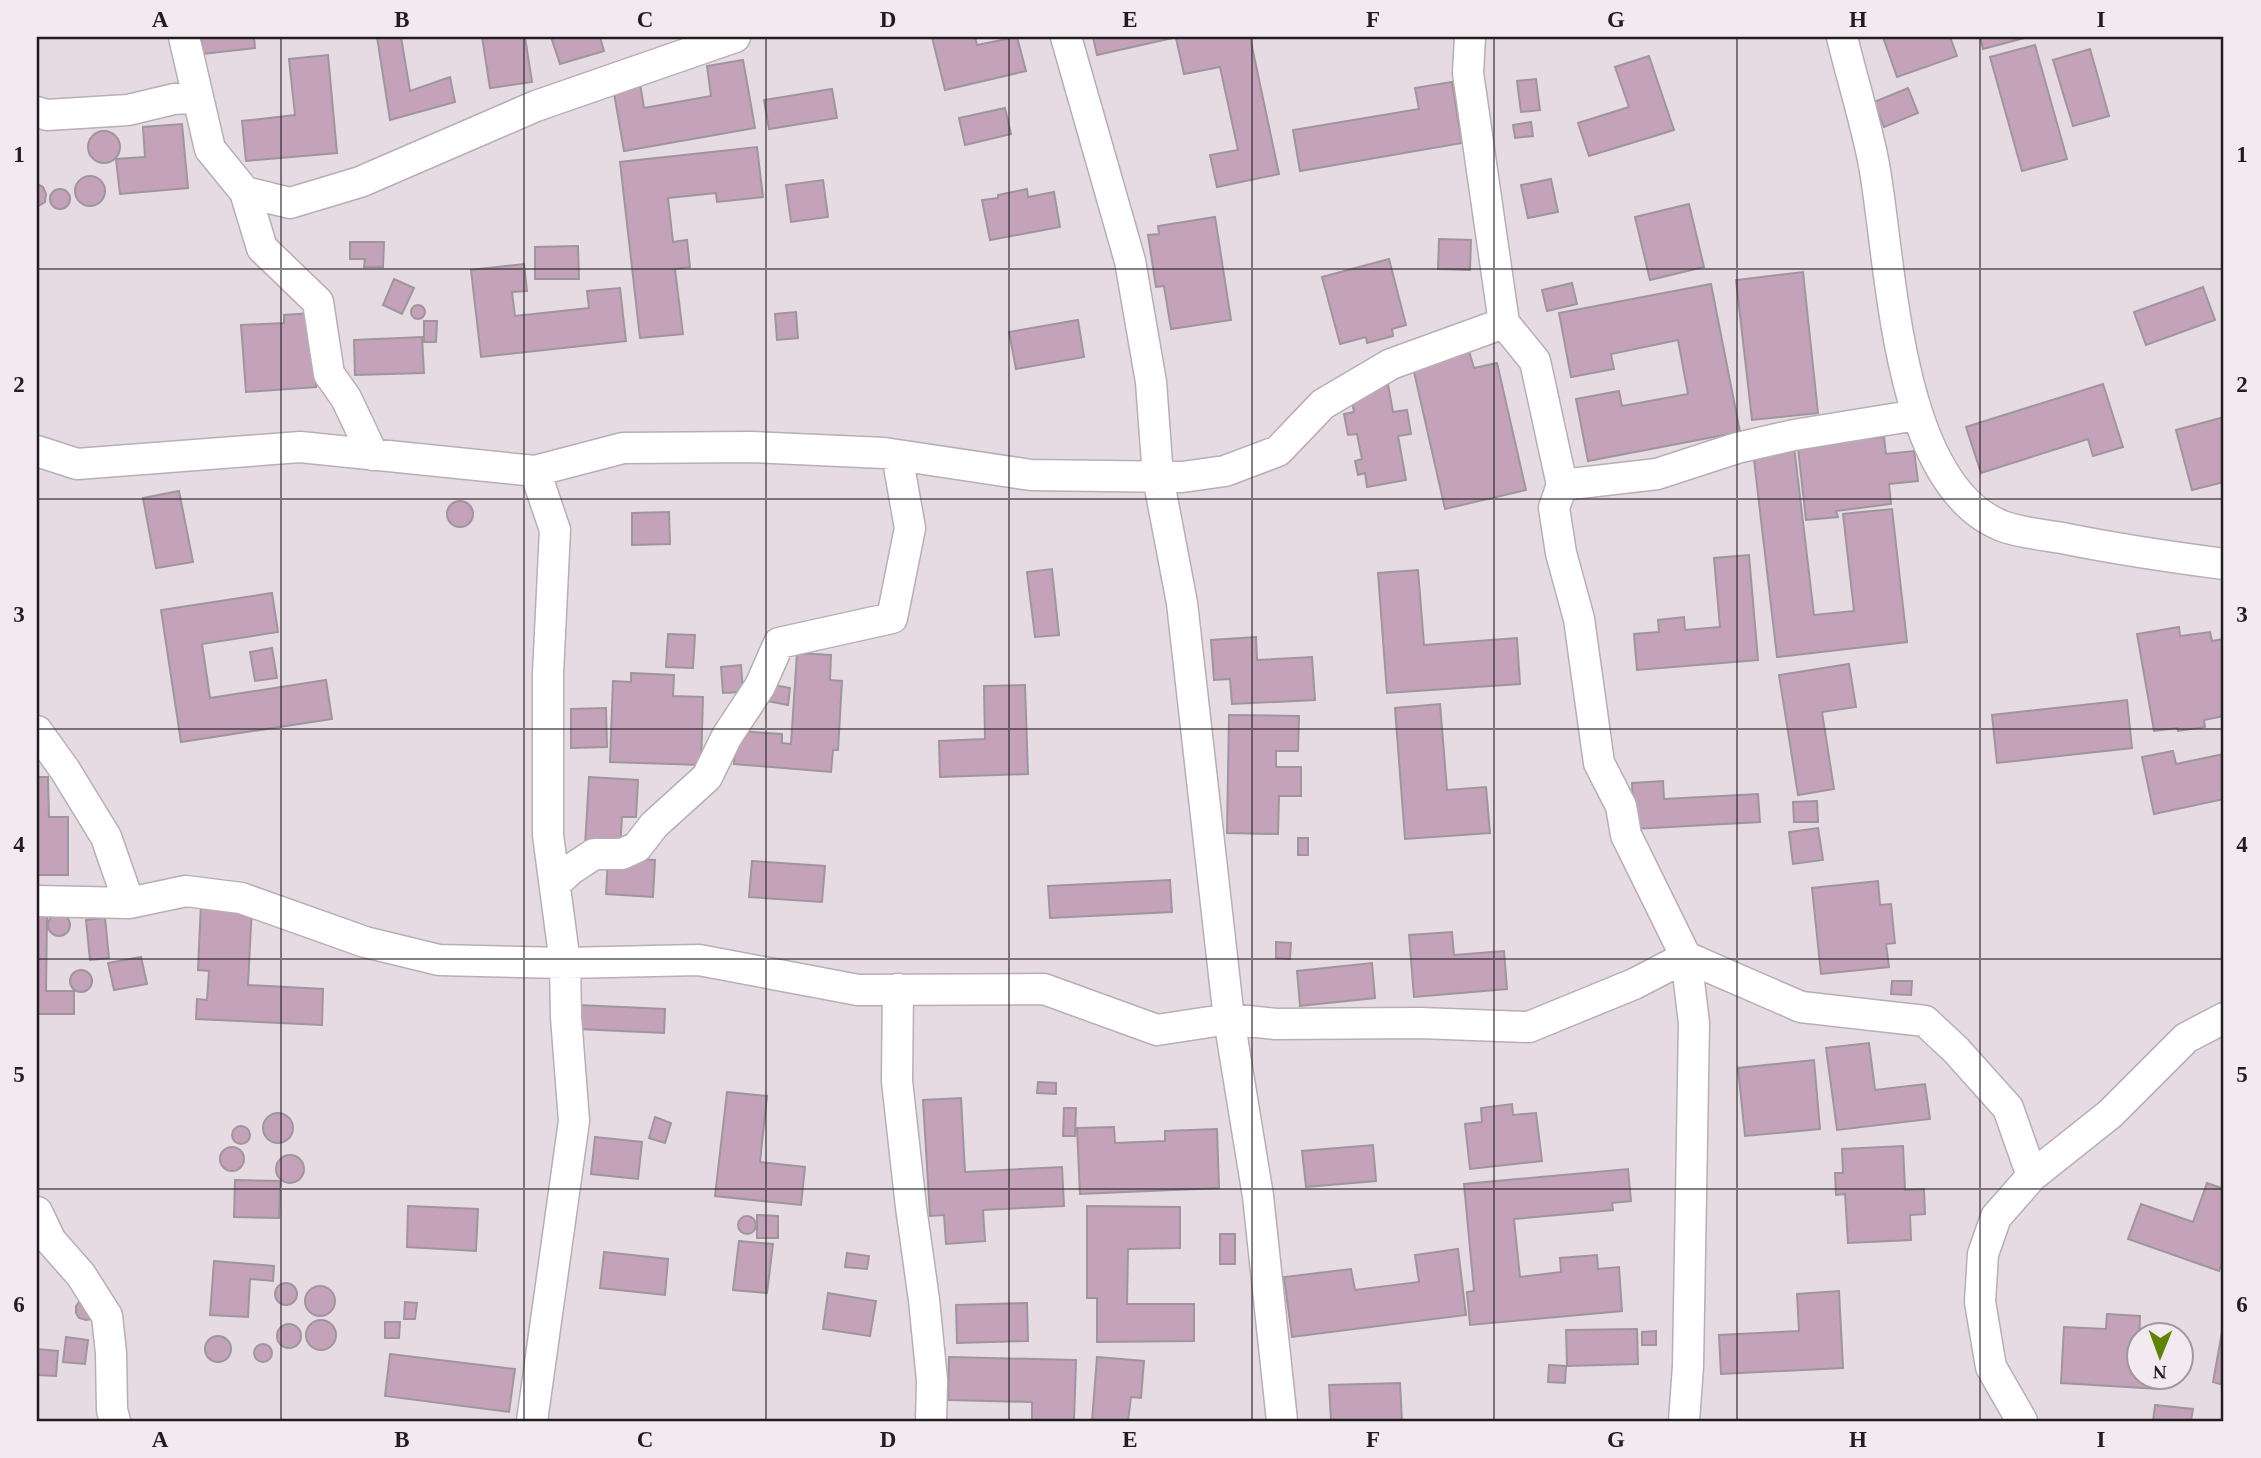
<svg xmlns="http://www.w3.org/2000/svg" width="2261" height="1458" font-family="Georgia,serif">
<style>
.building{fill:#c4a3ba;stroke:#9f959c;stroke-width:2}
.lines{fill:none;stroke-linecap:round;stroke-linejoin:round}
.street-casing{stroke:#b8aeb5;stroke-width:33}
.street{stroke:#fff;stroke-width:30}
.grid{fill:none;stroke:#201c1f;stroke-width:2;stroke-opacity:0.55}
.neatline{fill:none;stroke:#201c1f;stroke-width:2.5}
.grid-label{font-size:23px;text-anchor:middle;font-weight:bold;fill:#201c1f}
</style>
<rect width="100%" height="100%" fill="#e6dbe2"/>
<path class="building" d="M201,37H254L255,48L203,54Z
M377,37H401L410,91L450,77L455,102L390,120Z
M482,37H525L532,82L490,88Z
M551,37H600L604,51L560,64Z
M932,37H975L977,45L1017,37L1026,71L945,90Z
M1093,37H1177L1097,55Z
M1184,37H1250L1279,174L1217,187L1210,155L1238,150L1220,67L1184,74L1176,38Z
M1883,37H1950L1957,56L1897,77Z
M1980,37H2028L1983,49Z
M2035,45L2067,159L2022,171L1990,57Z
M2090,49L2109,116L2073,126L2053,60Z
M328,55L337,153L246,161L242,121L295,115L289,59Z
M1649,56L1674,130L1589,156L1578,123L1629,107L1615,67Z
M743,60L755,128L624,151L613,87L640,83L644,108L711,96L707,66Z
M1536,79L1540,110L1521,112L1517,81Z
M1452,82L1462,143L1300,171L1293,130L1419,109L1415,88Z
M1908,88L1918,113L1884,127L1874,102Z
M832,89L837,118L769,129L764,100Z
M1005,108L1011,134L965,145L959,118Z
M1531,122L1533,136L1515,138L1513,125Z
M182,124L188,188L120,194L116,159L145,157L143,127Z
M88 147a16 16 0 1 1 32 0a16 16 0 1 1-32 0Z
M757,147L763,197L717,202L716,193L668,198L673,242L687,240L690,267L675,269L683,334L640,338L620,162Z
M75 191a15 15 0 1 1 30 0a15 15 0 1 1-30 0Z
M1551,179L1558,212L1528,218L1521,185Z
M823,180L828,217L791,222L786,185Z
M37,184L43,187L46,194L45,202L37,207Z
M1027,189L1028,197L1054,192L1060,227L990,240L982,200L998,198V195Z
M50 199a10 10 0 1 1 20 0a10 10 0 1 1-20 0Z
M1689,204L1704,267L1650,280L1635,217Z
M1215,217L1231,320L1171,329L1164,286L1156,287L1148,235L1159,234L1158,226Z
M1439,239L1471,240L1470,270L1438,269Z
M350,242H384L383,267H364L365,259H350Z
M578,246L579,279H535V247Z
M1389,259L1406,325L1392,329L1393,336L1367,343L1366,337L1340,344L1322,277Z
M524,264L527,291L512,292L515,316L589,308L587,291L620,288L626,341L481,357L471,270Z
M1803,272L1818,413L1752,420L1736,280Z
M394,279L414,288L402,314L383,305Z
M1572,283L1577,304L1547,311L1542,290Z
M1711,284L1740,432L1588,461L1576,399L1619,391L1622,406L1688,394L1678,340L1611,354L1614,369L1571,377L1559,313Z
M2203,287L2215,320L2146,345L2134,312Z
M411 312a7 7 0 1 1 14 0a7 7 0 1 1-14 0Z
M796,312L798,338L777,340L775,314Z
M311,313L316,387L246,392L241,325L284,323V315Z
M1078,320L1084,357L1016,369L1009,332Z
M424,321H437L436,342H424Z
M422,337L424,373L355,375L354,340Z
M1469,351L1474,368L1497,363L1526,490L1445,509L1412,363Z
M1387,379L1393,412L1407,410L1411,434L1398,436L1406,480L1367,487L1365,473L1358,475L1355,461L1362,459L1357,434L1348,435L1344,414L1354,412L1349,386Z
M2103,384L2123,447L2093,456L2088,439L1981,473L1966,427Z
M2224,417V482L2192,490L2176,430Z
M1869,428L1870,438L1884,437L1886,454L1914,451L1918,481L1889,484L1891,504L1836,511L1838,517L1806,520L1798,448Z
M1794,446L1814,615L1854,611L1843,514L1892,509L1907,642L1777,657L1753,451Z
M179,491L193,562L156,568L143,498Z
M447 514a13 13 0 1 1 26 0a13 13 0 1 1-26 0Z
M669,512L670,544L632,545V513Z
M1749,555L1758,660L1637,670L1634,634L1659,632L1658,620L1684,617L1685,630L1720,627L1714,558Z
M1052,569L1059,635L1035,637L1027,572Z
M1418,570L1424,645L1517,638L1520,684L1387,693L1378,573Z
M272,593L278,632L202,644L210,698L326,680L332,719L181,742L161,610Z
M2179,627L2180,636L2210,632L2212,641L2224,639V716L2204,720L2205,727L2178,731L2177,728L2154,731L2137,634Z
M668,634L695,635L693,668L666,667Z
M1256,637L1257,660L1312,657L1315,700L1232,704L1230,679L1214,680L1211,640Z
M272,648L277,678L255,681L250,652Z
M797,653L831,655L830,680L842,681L838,750H833L831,772L734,764L736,731L782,734V743L791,744Z
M1849,664L1856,707L1822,712L1834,789L1798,795L1779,675Z
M741,665L743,692L723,693L721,667Z
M631,673L674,675L673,696L703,697L701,765L610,762L613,681L631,682Z
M769,684L790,688L788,705L767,701Z
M1025,685L1028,774L940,777L939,741L985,739L984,686Z
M2127,700L2132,748L1997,763L1992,715Z
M1440,704L1447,790L1486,787L1490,833L1405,839L1395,708Z
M606,708L607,747L571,748V709Z
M1229,715L1299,716L1298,751H1276V767H1301V796H1279L1278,834L1227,833Z
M2173,751L2176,764L2224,754V799L2154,814L2142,757Z
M37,777H48L49,817H68V875H37Z
M589,777L638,780L636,817H622L620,848L585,846Z
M1663,781L1664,799L1758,794L1760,822L1634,829L1632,783Z
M1817,801L1818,822H1794L1793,802Z
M1818,828L1823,860L1793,864L1789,832Z
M1298,838H1308V855H1298Z
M608,858L655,860L653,897L606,894Z
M752,861L825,866L822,902L749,897Z
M1170,880L1172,912L1050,918L1048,886Z
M1878,881L1880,905L1891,904L1895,943L1886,944L1889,967L1821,974L1812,888Z
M201,903L252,906L248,985L323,989L322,1025L196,1019L197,999L207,1000L209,971L198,970Z
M48 925a11 11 0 1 1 22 0a11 11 0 1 1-22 0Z
M37,916H47L46,991H74V1014H37Z
M105,918L109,958L90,960L86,920Z
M1452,932L1454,955L1504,951L1507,989L1414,997L1409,935Z
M1276,942L1291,943L1290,959L1276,958Z
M141,957L147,984L114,990L108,963Z
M1372,963L1375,998L1300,1006L1297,971Z
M70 981a11 11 0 1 1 22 0a11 11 0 1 1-22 0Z
M1892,981H1912L1911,995L1891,994Z
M578,1005L665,1009L664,1033L577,1029Z
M1869,1043L1875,1090L1925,1084L1930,1119L1837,1130L1826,1048Z
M1814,1060L1820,1129L1745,1136L1738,1068Z
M1038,1082L1056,1083V1094L1037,1093Z
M727,1092L767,1096L760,1162L805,1167L801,1205L715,1196Z
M961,1098L965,1172L1062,1167L1064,1206L983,1210L985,1241L946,1244L944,1215L930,1216L923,1100Z
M1512,1104L1513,1115L1536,1113L1542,1161L1470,1169L1465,1124L1482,1122L1481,1108Z
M1064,1108H1076L1075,1136H1063Z
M263 1128a15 15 0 1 1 30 0a15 15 0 1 1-30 0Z
M655,1117L671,1123L665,1143L649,1138Z
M232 1135a9 9 0 1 1 18 0a9 9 0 1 1-18 0Z
M1114,1127L1115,1143L1165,1141V1131L1217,1129L1219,1188L1080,1194L1077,1128Z
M595,1137L642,1142L638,1179L591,1174Z
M1373,1145L1376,1181L1306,1187L1302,1151Z
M1903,1146L1905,1190L1924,1189L1925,1214L1910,1215L1911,1240L1848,1243L1845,1194L1836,1195L1835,1173H1843L1842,1149Z
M220 1159a12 12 0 1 1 24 0a12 12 0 1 1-24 0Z
M276 1169a14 14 0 1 1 28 0a14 14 0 1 1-28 0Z
M1628,1169L1631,1201L1612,1203L1613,1210L1514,1219L1520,1277L1561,1272L1560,1258L1597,1255L1598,1269L1619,1267L1622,1311L1470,1325L1467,1292L1474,1291L1464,1184Z
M235,1180L280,1181L279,1218L234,1217Z
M2207,1183L2224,1189V1257L2219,1271L2128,1239L2141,1204L2193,1222Z
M408,1206L478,1209L476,1251L407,1247Z
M1087,1206L1180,1207V1248L1128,1249L1127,1304H1194V1341L1097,1342V1298H1087Z
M757,1215L778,1216V1238H757Z
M738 1225a9 9 0 1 1 18 0a9 9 0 1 1-18 0Z
M1220,1234H1235V1264H1220Z
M739,1241L773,1244L767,1293L733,1290Z
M1458,1249L1466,1315L1292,1337L1284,1277L1351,1269L1355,1290L1419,1282L1415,1255Z
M604,1252L668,1259L665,1295L600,1288Z
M847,1253L869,1256L867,1269L845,1267Z
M214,1261L274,1266L273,1281L250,1279L248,1317L210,1315Z
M275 1294a11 11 0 1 1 22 0a11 11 0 1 1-22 0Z
M305 1301a15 15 0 1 1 30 0a15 15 0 1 1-30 0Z
M1839,1291L1843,1368L1721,1374L1719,1335L1799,1331L1797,1294Z
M828,1293L876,1301L870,1336L823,1329Z
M80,1301L92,1319L86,1320L79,1318L76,1313V1306Z
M405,1302L417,1303L415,1319H404Z
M1027,1303L1028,1341L957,1343L956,1305Z
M2107,1314L2140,1316L2138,1378H2160L2159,1389L2061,1383L2064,1327L2106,1329Z
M306 1335a15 15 0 1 1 30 0a15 15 0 1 1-30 0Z
M2224,1321V1385L2213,1382Z
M385,1322H400L399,1338H385Z
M277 1336a12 12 0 1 1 24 0a12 12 0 1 1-24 0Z
M1637,1329L1638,1364L1567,1366L1566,1330Z
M1656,1331V1345H1642V1332Z
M205 1349a13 13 0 1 1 26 0a13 13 0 1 1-26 0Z
M66,1337L88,1340L85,1364L63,1362Z
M254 1353a9 9 0 1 1 18 0a9 9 0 1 1-18 0Z
M37,1349L58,1351L56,1376L37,1375Z
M390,1354L515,1369L509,1412L385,1396Z
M949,1357L1076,1360L1074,1421H1032V1402L948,1400Z
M1097,1357L1144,1361L1141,1398L1131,1397L1128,1421H1092Z
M1549,1365L1566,1366L1565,1383L1548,1382Z
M1400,1383L1402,1421H1331L1329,1385Z
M2155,1405L2193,1409L2191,1421H2153Z"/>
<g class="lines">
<defs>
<path id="street" d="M184,37L210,149L245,192L262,248L318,302L329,374L346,398L373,455
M1066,37L1130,261L1151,382L1158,477L1182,603L1229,1019L1258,1196L1282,1421
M1470,37L1468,73L1504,323L1535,361L1562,485L1554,508L1561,553L1579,619L1599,763L1621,806L1626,835L1686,957L1801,1007L1925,1021L1956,1050L2008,1108L2032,1176
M1842,37C1852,79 1866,122 1874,165C1892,263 1895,488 2005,527C2023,533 2044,535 2062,538C2116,549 2170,557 2224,564
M37,112L47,115L128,110L174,99L198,97
M245,192L290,203L360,182L536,106L735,37
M37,451L77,464L300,447L535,471L623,448L751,447L884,453L1031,475L1182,477L1225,471L1278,451L1323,404L1391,364L1504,323
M1562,485L1657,474L1737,448L1794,435L1917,415
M37,731L65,770L106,837L129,903
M555,884L570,870L594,854H622L637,847L654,825L707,777L727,736L760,686L779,643L892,618L910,528L897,455
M37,901L129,903L186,891L241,898L365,942L439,960L565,963L699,960L858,990L1044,989L1157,1030L1229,1019L1276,1024L1420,1023L1529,1027L1634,984L1686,957L1694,1023L1688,1366L1684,1421
M898,989L897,1081L911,1207L924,1300L932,1380L931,1421
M37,1212L51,1241L81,1275L107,1316L111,1353L112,1410L115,1421
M532,1421L574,1121L566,1017L565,963L548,835V674L555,530L535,471
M2022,1421L1991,1367L1980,1302L1983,1254L1996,1217L2032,1176L2110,1114L2186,1038L2224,1018"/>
</defs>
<use href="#street" class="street-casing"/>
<use href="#street" class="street"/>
</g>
<path class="grid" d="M281,37V1421M524,37V1421M766,37V1421M1009,37V1421M1252,37V1421M1494,37V1421M1737,37V1421M1980,37V1421M37,269H2224M37,499H2224M37,729H2224M37,959H2224M37,1189H2224"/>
<rect width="2261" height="1458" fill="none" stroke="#f3e9f0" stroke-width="77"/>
<g transform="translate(2160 1356) rotate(181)"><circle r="33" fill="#f3e9f0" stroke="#9f979c" stroke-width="2"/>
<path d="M0-5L12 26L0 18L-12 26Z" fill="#608401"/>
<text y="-10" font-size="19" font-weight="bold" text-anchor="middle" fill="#201c1f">N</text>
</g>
<rect x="38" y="38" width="2184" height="1382" class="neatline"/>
<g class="grid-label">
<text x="160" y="27">A</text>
<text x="402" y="27">B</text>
<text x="645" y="27">C</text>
<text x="888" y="27">D</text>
<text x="1130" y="27">E</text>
<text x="1373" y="27">F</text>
<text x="1616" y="27">G</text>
<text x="1858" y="27">H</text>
<text x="2101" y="27">I</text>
<text x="19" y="162">1</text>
<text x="2242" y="162">1</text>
<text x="19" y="392">2</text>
<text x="2242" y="392">2</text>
<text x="19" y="622">3</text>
<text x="2242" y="622">3</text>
<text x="19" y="852">4</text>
<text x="2242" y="852">4</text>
<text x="19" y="1082">5</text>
<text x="2242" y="1082">5</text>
<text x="19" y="1312">6</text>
<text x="2242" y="1312">6</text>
<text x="160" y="1447">A</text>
<text x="402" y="1447">B</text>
<text x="645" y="1447">C</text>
<text x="888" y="1447">D</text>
<text x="1130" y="1447">E</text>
<text x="1373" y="1447">F</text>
<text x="1616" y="1447">G</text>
<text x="1858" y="1447">H</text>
<text x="2101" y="1447">I</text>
</g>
</svg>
